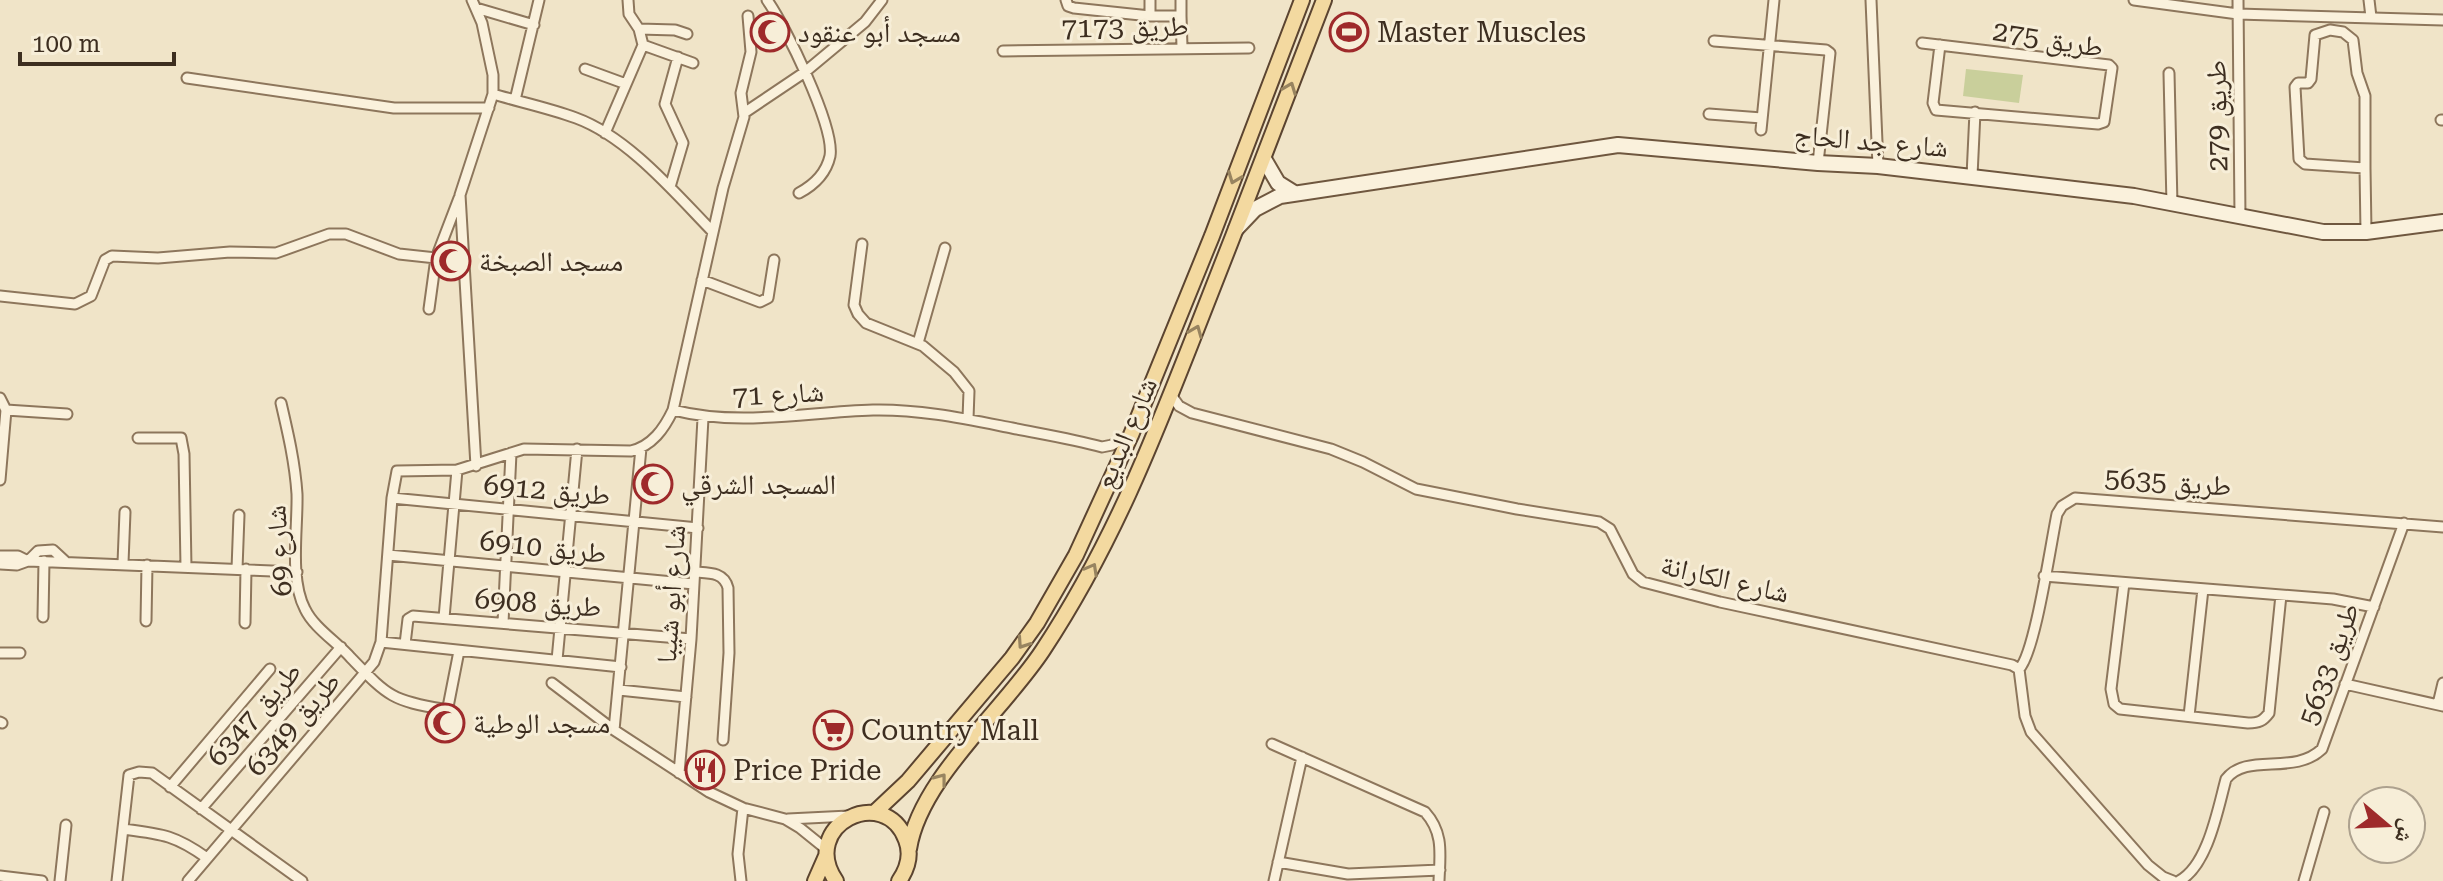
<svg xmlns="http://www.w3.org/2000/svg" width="2443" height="881" font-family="'Roboto Serif','Noto Naskh Arabic',serif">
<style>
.green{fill:#c9cf9b}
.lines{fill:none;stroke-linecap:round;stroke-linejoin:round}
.street-casing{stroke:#8d765c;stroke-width:13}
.secondary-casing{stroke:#6f573f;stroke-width:18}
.primary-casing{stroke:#5b4430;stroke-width:18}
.street{stroke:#faf1dc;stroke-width:9}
.secondary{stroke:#faf1dc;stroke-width:14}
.primary{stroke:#f3d9a0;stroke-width:14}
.oneway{stroke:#988460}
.labels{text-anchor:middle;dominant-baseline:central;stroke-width:6;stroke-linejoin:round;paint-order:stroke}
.street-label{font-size:28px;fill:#3d2e20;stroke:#f7eed8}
.poi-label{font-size:28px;fill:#3d2e20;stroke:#f7eed8;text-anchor:start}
</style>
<rect width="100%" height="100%" fill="#f0e4c8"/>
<path class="green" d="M1966,69L2023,75L2019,103L1963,96Z"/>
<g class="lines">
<defs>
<path id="street" d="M472,0L482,23L493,75V94L460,195L476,466
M628,0L629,14L639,29L643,45
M767,0C785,25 835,127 830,156C826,174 814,185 799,193
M1066,0L1068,6L1074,8L1150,16H1181L1182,47
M1150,0V16
M1871,0L1878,166
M2134,0L2238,14L2443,20
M2238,0L2240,217
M2369,0L2371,17
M476,8L534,25
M1181,16V0
M639,29L675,30L687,34
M2330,30L2343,32L2353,40L2357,73L2365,96V168L2305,164L2299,159L2295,87L2298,83H2308L2311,79L2315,35Z
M1714,41L1826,50L1830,53L1818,163
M1922,43L2109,65L2112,68L2104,122L2098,124L1936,110L1933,103L1940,45
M643,45L693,63
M1003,51L1249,48
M585,69L626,84
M2169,73L2172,205
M187,78L394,108H489
M493,94C520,102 549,108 576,118C628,137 675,193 713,232
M515,100L539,0
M744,113L805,72L865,22L882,0
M1709,114L1762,118
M2441,120H2443
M1761,130L1774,0
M605,133L643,45
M2365,168L2366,232
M1972,176L1975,112
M670,187L683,143L665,104L678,57
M862,244L854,305L858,314L866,323L923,346L954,372L969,391L968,419
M702,280L760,302L768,298L774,260
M0,296L75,304L91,296L105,260L112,256L158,258L230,252L276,253L329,234H346L399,254L436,258
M429,309L436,258L459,198
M918,343L945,248
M1171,395L1179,406L1192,413L1331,449L1363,462L1416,489L1517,509L1599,522L1610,529L1633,574L1643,582L1720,602L2012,665L2019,669L2025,716L2031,732L2148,865L2163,877L2173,881
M0,398L6,410L0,480
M281,403C288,433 295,463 297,494C298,527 289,579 305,609C314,628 337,642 351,658C387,695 391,701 443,709L448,707L459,651
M6,410L67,414
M673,410C740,427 805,412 873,410C920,409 966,419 1012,428C1042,434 1073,439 1102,447L1112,445L1130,435
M138,438H181L184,454L186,567
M392,498L698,528
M388,555L694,584
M0,556H18L28,561
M28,561L38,551L53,550L66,562
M123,563L125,512
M0,564L17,565L28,561L297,572
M237,569L239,515
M695,572C709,573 724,572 728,588L729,653L723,740
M2044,576L2333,599L2374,607
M2124,583L2111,689L2114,704L2120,709L2248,723C2259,723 2263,721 2269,713L2281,595
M43,617L44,561
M444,618L457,470
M146,621L147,565
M245,623L246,569
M503,623L511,453
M381,642L621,667
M405,644L408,619L413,616L691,639
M0,653H20
M557,660L577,449
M2019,669C2035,654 2051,542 2057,514L2062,506L2075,498L2443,527
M552,683L614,730L709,792L743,808L785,819L800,828L826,849
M2345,684L2443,706
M619,690L686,697
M2438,704L2443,683
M2189,716L2203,589
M0,722L2,723
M614,730L641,448
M1272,744L1425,812C1444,833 1440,854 1439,881
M679,773L691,639L703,418
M170,787L270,669
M201,809L341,647
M788,819L849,816
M123,829C162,834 175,835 207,858
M1278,862L1348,874L1440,870
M0,876L42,881
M60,881L66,825
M117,881L129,775L139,772L152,773L302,881
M188,881L374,662L381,642L392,498L397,471L457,470L524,449L631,451C652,446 664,429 673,410L723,188L744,117L741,93L751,52L748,16
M741,881L738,854L743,808
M1274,881L1302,757
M2179,881C2208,866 2218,808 2226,779C2247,752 2294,776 2322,749L2404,523
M2304,881L2324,812"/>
<path id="secondary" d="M1264,159L1278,183L1294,193
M1236,229L1255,209L1280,196L1618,145L1818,163L1878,166L2134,196L2323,232H2366L2443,222"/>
<path id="primary" d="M874,813L908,781L1012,658L1037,623L1076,555L1131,435L1212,236L1302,0
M909,849C920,779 1003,711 1043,650C1111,547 1152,443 1197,328C1240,219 1282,110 1324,0
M815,881L826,856
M836,881C798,825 885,783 906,840C912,855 908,868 899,881"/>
</defs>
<use href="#street" class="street-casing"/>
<use href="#secondary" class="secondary-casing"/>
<use href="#primary" class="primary-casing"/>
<use href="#street" class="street"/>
<use href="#secondary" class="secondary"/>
<use href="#primary" class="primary"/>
</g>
<defs><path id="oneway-chevron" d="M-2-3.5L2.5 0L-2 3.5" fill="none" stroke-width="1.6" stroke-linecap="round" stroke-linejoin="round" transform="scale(2)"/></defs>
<g class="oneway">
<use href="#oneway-chevron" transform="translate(1290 88) rotate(-69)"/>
<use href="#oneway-chevron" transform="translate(1234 178) rotate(111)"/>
<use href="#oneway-chevron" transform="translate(1196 331) rotate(-68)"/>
<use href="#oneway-chevron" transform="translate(1092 569) rotate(-61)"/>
<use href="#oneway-chevron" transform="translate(1023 643) rotate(124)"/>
<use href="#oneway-chevron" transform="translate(941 779) rotate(-52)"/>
</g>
<defs>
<symbol id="mosque-ring" viewBox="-11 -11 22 22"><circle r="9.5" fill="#f7eed8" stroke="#9e2a2b" stroke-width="1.5"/><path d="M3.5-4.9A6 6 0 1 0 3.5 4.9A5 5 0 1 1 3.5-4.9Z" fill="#9e2a2b"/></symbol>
<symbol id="stadium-ring" viewBox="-11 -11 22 22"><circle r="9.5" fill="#f7eed8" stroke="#9e2a2b" stroke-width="1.5"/><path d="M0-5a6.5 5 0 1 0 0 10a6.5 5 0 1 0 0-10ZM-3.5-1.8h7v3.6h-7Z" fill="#9e2a2b"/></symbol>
<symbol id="supermarket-ring" viewBox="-11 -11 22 22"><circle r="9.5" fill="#f7eed8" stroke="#9e2a2b" stroke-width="1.5"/><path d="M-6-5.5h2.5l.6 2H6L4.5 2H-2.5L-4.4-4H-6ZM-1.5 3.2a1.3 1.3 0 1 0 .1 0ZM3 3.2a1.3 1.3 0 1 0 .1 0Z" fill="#9e2a2b"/></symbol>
<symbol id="restaurant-ring" viewBox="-11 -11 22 22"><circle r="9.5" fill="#f7eed8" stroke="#9e2a2b" stroke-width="1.5"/><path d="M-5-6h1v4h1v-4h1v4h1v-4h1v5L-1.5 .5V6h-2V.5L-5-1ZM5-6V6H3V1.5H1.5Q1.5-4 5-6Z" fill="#9e2a2b"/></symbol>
</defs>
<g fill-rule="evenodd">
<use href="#mosque-ring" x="748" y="10" width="44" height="44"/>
<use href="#stadium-ring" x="1327" y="10" width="44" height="44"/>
<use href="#mosque-ring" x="429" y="239" width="44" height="44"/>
<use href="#mosque-ring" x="631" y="462" width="44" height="44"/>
<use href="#mosque-ring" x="423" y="701" width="44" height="44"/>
<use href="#supermarket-ring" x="811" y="708" width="44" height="44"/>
<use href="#restaurant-ring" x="683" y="748" width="44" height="44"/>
</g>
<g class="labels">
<g class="street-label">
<text transform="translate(1125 27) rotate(-1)">طريق 7173</text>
<text transform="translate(2048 39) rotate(9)">طريق 275</text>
<text transform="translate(2217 116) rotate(-91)">طريق 279</text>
<text transform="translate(1871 141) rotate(5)">شارع جد الحاج</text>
<text transform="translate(778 394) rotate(-3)">شارع 71</text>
<text transform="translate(1126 433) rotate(-67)">شارع البديع</text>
<text transform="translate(2168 482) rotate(4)">طريق 5635</text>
<text transform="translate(547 490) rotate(5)">طريق 6912</text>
<text transform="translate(543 547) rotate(6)">طريق 6910</text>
<text transform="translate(279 551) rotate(-94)">شارع 69</text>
<text transform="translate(1725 579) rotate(13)">شارع الكارانة</text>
<text transform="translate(671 594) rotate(-86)">شارع أبو شيبا</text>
<text transform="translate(538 603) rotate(4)">طريق 6908</text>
<text transform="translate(2329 664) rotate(-70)">طريق 5633</text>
<text transform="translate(254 714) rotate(-49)">طريق 6347</text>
<text transform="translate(293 724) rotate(-49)">طريق 6349</text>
</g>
<g class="poi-label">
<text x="798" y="32">مسجد أبو عنقود</text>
<text x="1377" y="32">Master Muscles</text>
<text x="479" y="261">مسجد الصبخة</text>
<text x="681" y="484">المسجد الشرقي</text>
<text x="473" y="723">مسجد الوطية</text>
<text x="861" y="730">Country Mall</text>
<text x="733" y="770">Price Pride</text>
</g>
</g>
<g transform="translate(2387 825) rotate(109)"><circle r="38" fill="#f7eed8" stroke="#ada18e" stroke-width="2"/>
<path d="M0-6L14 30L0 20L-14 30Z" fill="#9e2a2b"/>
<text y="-12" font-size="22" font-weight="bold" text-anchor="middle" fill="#3d2e20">ش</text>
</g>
<path d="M20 52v12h154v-12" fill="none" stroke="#3d2e20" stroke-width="4"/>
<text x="32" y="52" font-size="24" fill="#3d2e20" stroke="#f7eed8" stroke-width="6" paint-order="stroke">100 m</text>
</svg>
